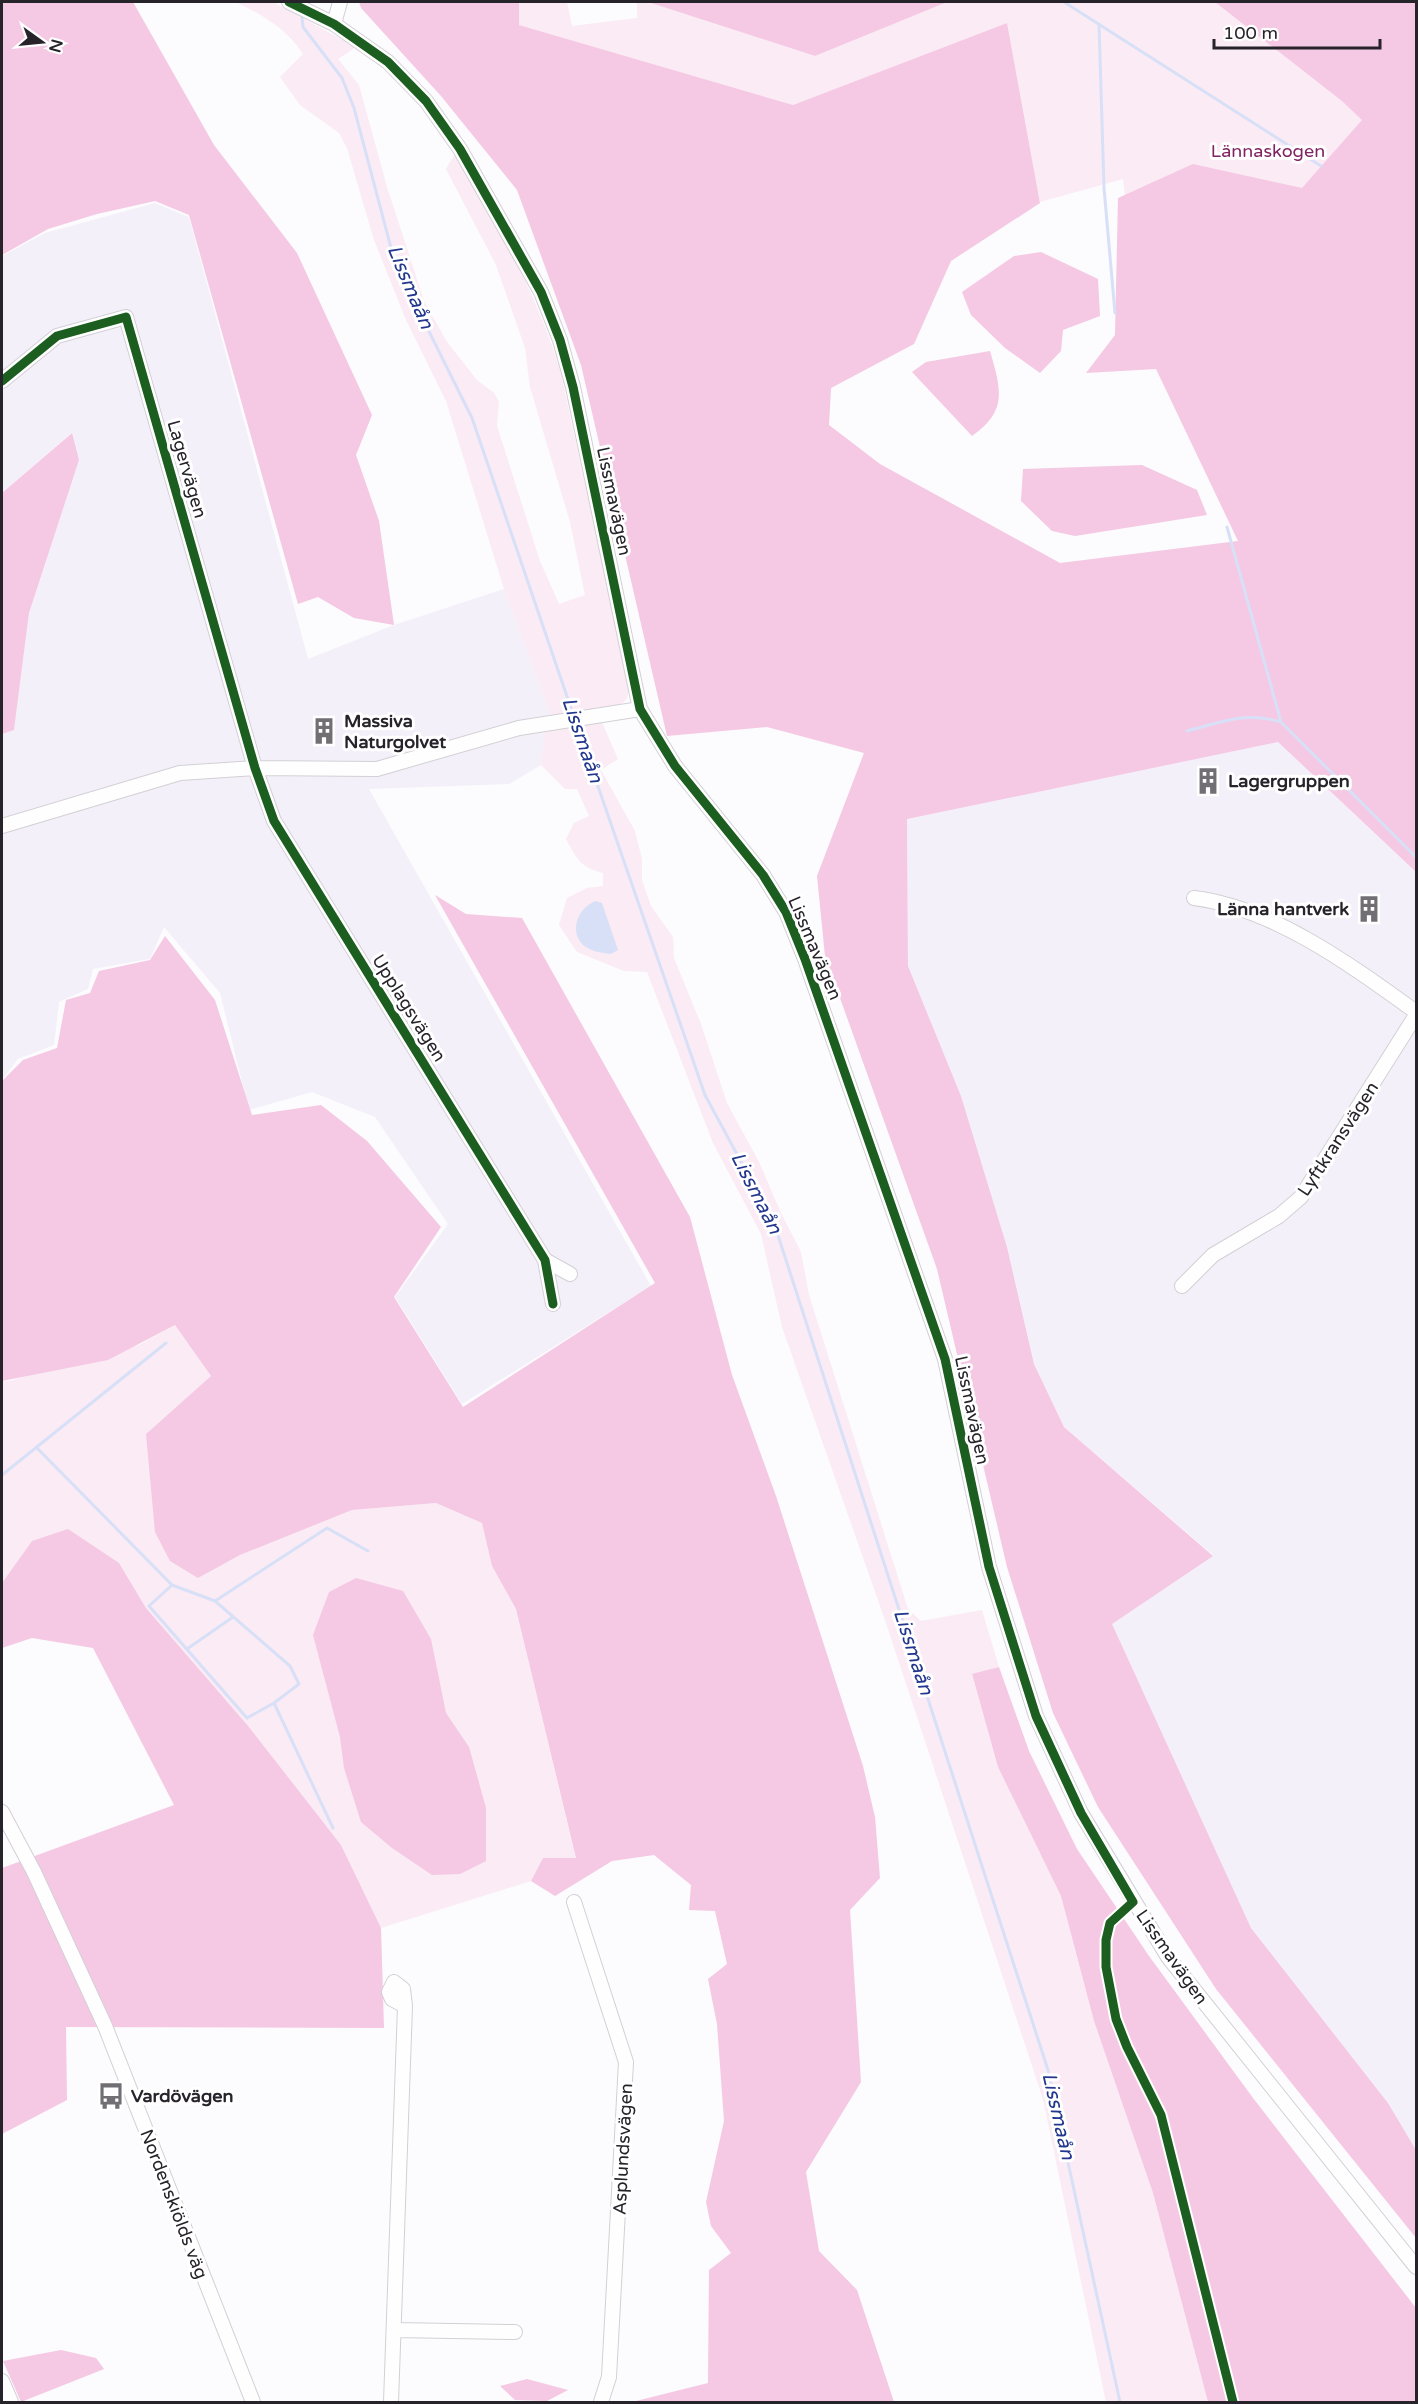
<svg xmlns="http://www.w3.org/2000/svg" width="1418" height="2404" font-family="'Varela Round',sans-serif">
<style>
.built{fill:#f4f0f9}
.green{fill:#faebf4}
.forest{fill:#f5c8e4}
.water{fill:#d8e0f7}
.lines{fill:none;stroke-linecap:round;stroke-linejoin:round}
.stream{stroke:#d8e0f7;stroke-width:3}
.minor-casing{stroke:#d2d0d4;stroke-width:16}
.minor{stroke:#fffeff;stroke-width:14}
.cycleway-casing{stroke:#fff;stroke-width:13}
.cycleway{stroke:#1b5e20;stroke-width:9}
.labels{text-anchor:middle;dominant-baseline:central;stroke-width:6;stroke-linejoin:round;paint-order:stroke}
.park-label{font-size:18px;fill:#802362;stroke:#fff}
.street-label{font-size:18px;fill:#26232a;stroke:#fff}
.poi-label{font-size:18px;font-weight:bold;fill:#26232a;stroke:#fff;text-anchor:start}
.water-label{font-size:20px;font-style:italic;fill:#22378d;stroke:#fff}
</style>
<rect width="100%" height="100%" fill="#fcfbfd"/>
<path class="built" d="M155,203L189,217L308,659L394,625L504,589L551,716L545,730L541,765L509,784L369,789L651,1286L462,1404L395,1297L448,1224L375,1117L312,1092L249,1110L220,993L164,927L150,959L93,969L88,989L59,1002L54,1045L18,1059L2,1080V734L14,730L29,613L79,460L71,433L2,493V256L45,233Z
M1278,742L1416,872V2150L1388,2103L1251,1928L1111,1624L1213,1555L1064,1427L1034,1364L1007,1247L961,1096L908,966L907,818Z"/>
<path class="green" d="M236,2H273L356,47L338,59L359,85L387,187L424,301L447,342L477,380L494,393L499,402L497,426L540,561L559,604L585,595L570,522L530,387L525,348L496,265L446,169L456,152C496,225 538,294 561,374L629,687L627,699L620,705L551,716L504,589L446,401L406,320L374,240L347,148L339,133L300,105L280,77L303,54C286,28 262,15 236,2Z
M519,2H567L572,26L637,18V2H648L815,56L938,5L679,2H1416L1263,572L1137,295L1123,179L1040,202L1007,23L793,105L519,25Z
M601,720L618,759L601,770L635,831L642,859V880L651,906L673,937L674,958L701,1024L727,1103L759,1162L781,1213L801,1252L809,1295L908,1609L921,1621L982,1610L999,1667L972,1675L998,1767L1061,1896L1094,2021L1153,2193L1208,2402H1106L1043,2099L886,1623L782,1327L761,1234L713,1143L647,972L624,971L577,952L559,925L567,898L587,888L603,886V873C580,867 577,859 566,839L574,823L589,816L577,789H565L541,765L545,730Z
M175,1325L211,1376L146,1434L199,1577L240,1555L352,1510L436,1503L482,1523L492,1566L516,1609L576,1859L543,1858L531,1881L381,1928L341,1845L249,1727L146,1608L119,1563L32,1541L2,1583V1381H9L139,1345Z"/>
<path class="forest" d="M2,2H133L214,145L297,253L372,415L356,455L379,521L394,625L354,618L318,597L298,604L189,215L155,201L97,214L48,229L2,255Z
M359,2H519V25L793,105L1007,23L1040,203L951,261L914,344L831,388L829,425L880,464L1060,563L1238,541L1156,369L1086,373L1115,335L1118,198L1193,164L1302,188L1362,120L1342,101L1215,2H1416V872L1278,742L907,819L908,966L961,1096L1007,1247L1034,1364L1064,1427L1213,1556L1112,1624L1251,1928L1388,2103L1416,2150V2238L1216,1989L1098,1807L1053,1713L1007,1567L937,1269L825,956L817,876L864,753L767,727L667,736L581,365L517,190L441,96L361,8Z
M648,2H947L815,56Z
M1041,252L1098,279L1100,316L1063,330L1061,351L1040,373L1005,348L971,315L962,292L1014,256Z
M990,351C1001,389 1008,411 972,436L912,372L926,362Z
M72,433L79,460L29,613L14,730L2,734V493Z
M1142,465L1197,490L1207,515L1075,536L1052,531L1021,501L1023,469Z
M435,895L466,914L522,918L690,1217L732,1375L776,1496L863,1766L875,1817L880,1878L850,1910L861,2082L806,2172L819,2251L857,2290L894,2402H632L708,2383L709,2270L731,2253L711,2226L706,2202L724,2121L717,2024L708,1979L727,1964L715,1911L689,1910L691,1885L654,1855L612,1861L555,1896L531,1881L543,1858H576L516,1609L492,1566L482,1523L436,1503L352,1510L240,1555L198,1578L170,1561L155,1532L146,1434L211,1376L175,1325L108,1360L2,1381V1081L23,1060L57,1048L66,1000L90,993L99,971L150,960L165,936L215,1000L252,1115L321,1105L367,1141L441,1227L394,1297L463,1407L655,1283Z
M68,1529L119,1563L146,1608L249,1727L341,1845L381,1928L384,2028L66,2027L67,2100L2,2134V1868L174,1805L93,1648L32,1638L2,1648V1583L32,1541Z
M356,1578L403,1591L431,1639L446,1713L469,1747L486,1808V1861L460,1874L432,1875L392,1848L361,1822L344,1768L340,1737L313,1635L329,1592Z
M999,1667L1029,1751L1077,1849L1149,1956L1253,2098L1416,2308V2402H1208L1153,2193L1094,2021L1061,1896L998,1767L972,1674Z
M61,2350L96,2358L104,2369L21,2402L3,2361Z
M527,2379L568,2390L547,2401L515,2400L500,2386Z"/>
<path class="water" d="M596,901L602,903L618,950L611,954C601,953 590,951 583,945C568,930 579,907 596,901Z"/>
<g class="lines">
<path class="stream" d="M1064,2L1321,166
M302,18L303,27L342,78L354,108L395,263L472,418L574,717
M1099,24L1104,188L1115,313
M1281,722L1416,857
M576,723L705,1095L774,1223L1048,2070L1120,2402
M1187,731C1222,722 1245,711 1281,722L1227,527
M36,1447L172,1585L215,1601L290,1666L299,1684L274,1703
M2,1475L166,1343
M172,1585L149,1606L247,1718L274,1703L333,1828
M215,1601L327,1528L368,1551
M187,1649L233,1617"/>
<defs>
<path id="minor" d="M289,2L334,24L388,62L426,101L460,149L541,292L560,340L573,387L640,709L675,766L763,875L786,912L805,959L945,1359L989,1567L1036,1716L1081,1813L1168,1957L1416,2267
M334,24L340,2
M2,381L57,336L126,317L255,768L274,821L545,1260L553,1304
M2,826L180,773L255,768L377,769L519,728L640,709
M1194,898C1274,908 1352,966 1416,1012
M545,1260L570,1274
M1182,1286L1213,1255L1279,1216L1301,1197L1416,1015
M2,1812L34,1872L105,2026L253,2402
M574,1902L626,2062L609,2377L601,2402
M395,2330L515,2332
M2,2381L11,2402
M391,2402L405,2006L403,1989L394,1982L389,1992L392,1999L405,2006"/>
</defs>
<use href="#minor" class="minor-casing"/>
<use href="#minor" class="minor"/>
<defs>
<path id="cycleway" d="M289,2L334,24L388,62L426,101L460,149L541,292L560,340L573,387L640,709L675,766L763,875L786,912L805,959L945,1359L989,1567L1036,1716L1081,1813L1133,1902L1110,1923L1106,1940V1967L1116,2019L1127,2047L1161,2115L1233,2402
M2,381L57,336L126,317L255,768L274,821L545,1260L553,1304"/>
</defs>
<use href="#cycleway" class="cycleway-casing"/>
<use href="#cycleway" class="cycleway"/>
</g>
<defs>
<symbol id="building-bare" viewBox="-9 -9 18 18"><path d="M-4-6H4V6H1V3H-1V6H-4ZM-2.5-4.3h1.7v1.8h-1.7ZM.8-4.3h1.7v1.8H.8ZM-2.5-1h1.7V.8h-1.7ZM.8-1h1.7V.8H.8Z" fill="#716f74" stroke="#fff" stroke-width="2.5" paint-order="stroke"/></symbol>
<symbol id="bus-bare" viewBox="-9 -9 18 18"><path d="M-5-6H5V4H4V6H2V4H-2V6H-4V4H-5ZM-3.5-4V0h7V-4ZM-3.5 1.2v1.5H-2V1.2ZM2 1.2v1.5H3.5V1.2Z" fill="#716f74" stroke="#fff" stroke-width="2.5" paint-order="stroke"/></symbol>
</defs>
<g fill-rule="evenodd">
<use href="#building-bare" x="305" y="712" width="38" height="38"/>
<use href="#building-bare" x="1189" y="762" width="38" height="38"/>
<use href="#building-bare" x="1350" y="890" width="38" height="38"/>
<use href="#bus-bare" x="92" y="2077" width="38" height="38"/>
</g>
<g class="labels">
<g class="park-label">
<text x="1268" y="151">Lännaskogen</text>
</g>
<g class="street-label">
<text transform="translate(187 469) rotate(74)">Lagervägen</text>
<text transform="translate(614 501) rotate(78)">Lissmavägen</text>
<text transform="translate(815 948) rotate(67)">Lissmavägen</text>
<text transform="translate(409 1008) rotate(58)">Upplagsvägen</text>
<text transform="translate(1338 1139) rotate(-57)">Lyftkransvägen</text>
<text transform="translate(972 1410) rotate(78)">Lissmavägen</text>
<text transform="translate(1172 1957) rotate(55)">Lissmavägen</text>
<text transform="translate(623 2149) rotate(-87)">Asplundsvägen</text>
<text transform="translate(174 2204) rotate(69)">Nordenskiölds väg</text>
</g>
<g class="poi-label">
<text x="344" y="721">Massiva<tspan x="344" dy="21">Naturgolvet</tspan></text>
<text x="1228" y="781">Lagergruppen</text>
<text x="1349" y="909" text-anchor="end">Länna hantverk</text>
<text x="131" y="2096">Vardövägen</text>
</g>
<g class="water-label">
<text transform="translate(410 287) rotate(67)">Lissmaån</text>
<text transform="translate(582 740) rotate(71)">Lissmaån</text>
<text transform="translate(756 1193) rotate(63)">Lissmaån</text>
<text transform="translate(913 1652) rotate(72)">Lissmaån</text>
<text transform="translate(1058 2116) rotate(77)">Lissmaån</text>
</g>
</g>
<rect width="1418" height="2404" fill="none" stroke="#26232a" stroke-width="6"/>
<g transform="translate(42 42) rotate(105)" stroke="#ffffff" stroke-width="4.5" paint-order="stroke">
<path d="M0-4.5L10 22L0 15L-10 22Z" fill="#26232a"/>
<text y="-9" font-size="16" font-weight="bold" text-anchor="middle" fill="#26232a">N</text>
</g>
<path d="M1214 39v9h166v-9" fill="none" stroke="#26232a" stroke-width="3"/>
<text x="1223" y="39" font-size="18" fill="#26232a" stroke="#ffffff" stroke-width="4.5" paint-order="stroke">100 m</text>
</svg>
